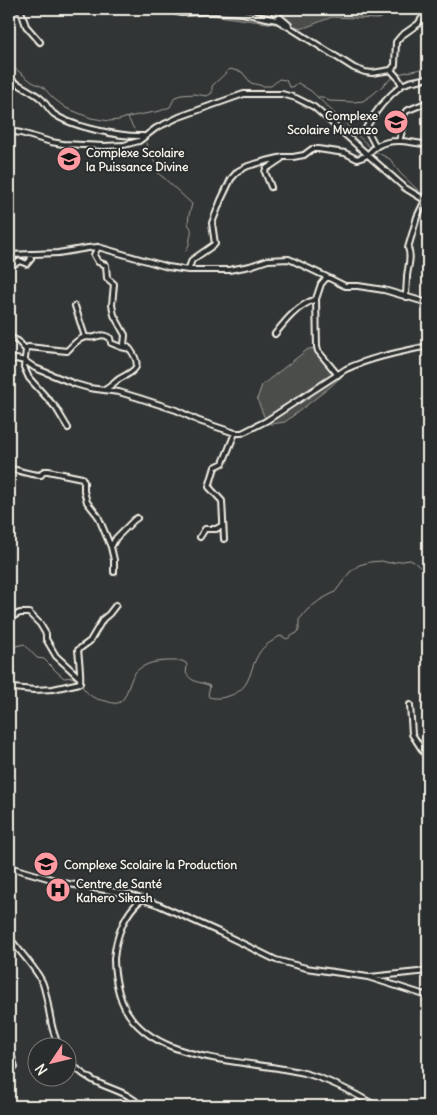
<svg xmlns="http://www.w3.org/2000/svg" width="437" height="1115" font-family="Delius,sans-serif">
<style>
.green{fill:#4b4d4c;stroke:#a09f9a}
.lines{fill:none;stroke-linecap:round;stroke-linejoin:round}
.stream{stroke:#a6a5a0;stroke-width:1}
.street-casing{stroke:#f4f1e8;stroke-width:8}
.street{stroke:#2a2d2e;stroke-width:4}
.labels{text-anchor:middle;dominant-baseline:central;stroke-width:4;stroke-linejoin:round;paint-order:stroke}
.poi-label{font-size:12px;font-weight:bold;fill:#f4f1e8;stroke:#2a2d2e;text-anchor:start}
</style>
<rect width="100%" height="100%" fill="#323535"/>
<filter id="ink" filterUnits="userSpaceOnUse"><feTurbulence type="fractalNoise" baseFrequency=".02" numOctaves="2"/><feDisplacementMap in="SourceGraphic" scale="10" xChannelSelector="R" yChannelSelector="G"/><feConvolveMatrix kernelMatrix="1 2 1 2 8 2 1 2 1" color-interpolation-filters="sRGB"/></filter>
<g filter="url(#ink)">
<path class="green" d="M172,9H401L392,14L377,19L332,17L304,28L211,15L188,14Z
M319,348L343,375L330,387L285,422L272,424L266,421L257,399L262,385L308,349Z"/>
<g class="lines">
<path class="stream" d="M9,66L17,70L32,82L43,87L53,98L66,108L91,118L109,121L119,120L128,117L160,111L170,107L175,97L181,95L194,94L207,96L212,93V86L230,69L242,72L251,83L263,86H271L279,79L286,80L288,85L290,87H293L298,83L311,91L371,148
M398,74L421,69L428,66
M318,97H323L329,101L354,102L363,101L372,95L394,76
M128,118L134,129
M146,143L148,150L159,170L158,173L160,175L164,178L192,204L189,215L188,224C193,230 191,232 190,239C189,244 189,246 186,251
M376,152L390,159L400,173L421,193L428,196
M9,648L24,644L37,658L44,659L57,672L64,678L72,677L78,682
M81,685C89,696 93,699 106,701C109,702 114,704 118,703C126,701 129,683 133,676C135,672 139,668 144,666C154,660 170,661 182,661L186,663L187,666L186,673C193,684 200,681 210,686L208,695L209,697C216,699 222,698 229,696C253,688 248,669 260,652C264,645 272,642 278,637L281,636L287,639L293,635L297,633L299,630V620L307,610L320,600L335,592L350,572L359,565L370,562L382,561L389,563L410,560L414,562L428,574"/>
<defs>
<path id="street" d="M166,9L182,13L212,11L242,13L277,20L294,30L354,68L365,72L372,73L391,70L398,78L402,85C387,97 375,111 366,128L376,147
M273,9L275,13L289,25
M9,10L18,9L21,11L26,26L40,42
M391,70L395,65L396,42L401,36L418,24L428,9
M9,79C19,85 30,90 39,97C45,101 48,109 54,114C72,127 121,137 143,136
M402,85L409,82L428,78
M9,131L21,133L51,142L63,144L104,146L124,145L139,141L156,128L179,117L235,97L244,94H282L296,98L314,107L405,188L428,202
M399,141L403,128L402,120L406,111L428,102
M271,187L265,172L266,169L281,159
M98,247L94,255L98,262L106,265L107,278L114,284L112,305L114,315L125,335L124,345L128,347
M9,255L58,253L88,248L98,247L168,267L188,270H229L250,266L268,260L289,259L327,277L321,284L316,299L317,347L318,351L338,375
M9,267L20,261L27,264L31,259L30,254
M188,270L192,260L215,244L212,223L221,200L231,179L238,171L248,166L262,162L283,157H293L304,155L312,149H318L345,153L357,159C370,156 368,152 377,146C392,137 412,142 428,145
M327,277L345,286H358L384,290L428,303
M406,297C406,290 407,283 407,276C408,266 412,257 408,248L417,217L425,200
M75,306L85,337
M275,334C286,320 298,305 316,299
M9,337L18,341L26,350L24,367L29,378L56,408L68,428
M26,350L28,347L67,351C73,345 78,338 87,337C92,337 89,338 95,337C101,335 104,334 110,338L111,343C117,346 123,348 130,349C143,367 136,370 119,379C115,382 111,386 106,389
M9,361L16,359L25,361L35,368L75,384L89,388L119,392L139,398L176,410L199,421L235,433H242L266,421L346,369C372,357 400,352 428,346
M9,468C20,471 30,475 41,475L44,471H48L82,478L84,482V491L87,502L98,516L111,547
M200,537L205,529H216L223,525
M224,539L222,501L209,487L215,467L223,463L235,433
M114,572V560L111,547L116,538L134,520L137,518
M9,618L20,613H29L40,624L46,634V639L56,656L80,678
M13,688L34,690L53,689L80,683C81,674 79,660 78,650L90,641L103,619L109,614L116,605
M410,705L412,734L428,759
M9,867L69,884L123,893L142,899L159,905L219,932L276,960L306,968L368,977L428,996
M142,899C124,913 116,937 114,959C114,971 116,982 119,993C139,1066 246,1058 304,1073C330,1080 353,1092 376,1106
M9,937C18,950 38,970 43,984C50,1005 49,1028 60,1048
M370,977L428,971
M9,1040L11,1054L15,1067
M68,1059C76,1070 90,1080 103,1085C117,1091 130,1094 141,1106"/>
</defs>
<use href="#street" class="street-casing"/>
<use href="#street" class="street"/>
</g>
</g>
<defs>
<symbol id="school-disc" viewBox="-11 -11 22 22"><circle r="9.5" fill="#ff9aa2" stroke="#2a2d2e"/><path d="M0-5L7-2L0 1L-7-2ZM-4 1L0 2.5L4 1V4Q0 6-4 4Z" fill="#111"/></symbol>
<symbol id="hospital-disc" viewBox="-11 -11 22 22"><circle r="9.5" fill="#ff9aa2" stroke="#2a2d2e"/><path d="M-5-5h3v3.5h4V-5h3V5h-3V1.5h-4V5h-3Z" fill="#111"/></symbol>
</defs>
<g fill-rule="evenodd">
<use href="#school-disc" x="382" y="108" width="28" height="28"/>
<use href="#school-disc" x="55" y="145" width="28" height="28"/>
<use href="#school-disc" x="32" y="850" width="28" height="28"/>
<use href="#hospital-disc" x="44" y="876" width="28" height="28"/>
</g>
<g class="labels">
<g class="poi-label">
<text x="378" y="115" text-anchor="end">Complexe<tspan x="378" dy="14">Scolaire Mwanzo</tspan></text>
<text x="86" y="152">Complexe Scolaire<tspan x="86" dy="14">la Puissance Divine</tspan></text>
<text x="64" y="864">Complexe Scolaire la Production</text>
<text x="76" y="883">Centre de Santé<tspan x="76" dy="14">Kahero Sikash</tspan></text>
</g>
</g>
<rect width="437" height="1115" fill="none" stroke="#2a2d2e" stroke-width="30"/>
<rect x="15" y="15" width="407" height="1085" fill="none" stroke="#f4f1e8" stroke-width="2" filter="url(#ink)"/>
<g transform="translate(52 1062) rotate(235)"><circle r="24" fill="#2a2d2e" stroke="#7b7b78"/>
<path d="M0-4L9 19L0 12L-9 19Z" fill="#ff9aa2"/>
<text y="-8" font-size="14" font-weight="bold" text-anchor="middle" fill="#f4f1e8">N</text>
</g>
</svg>
